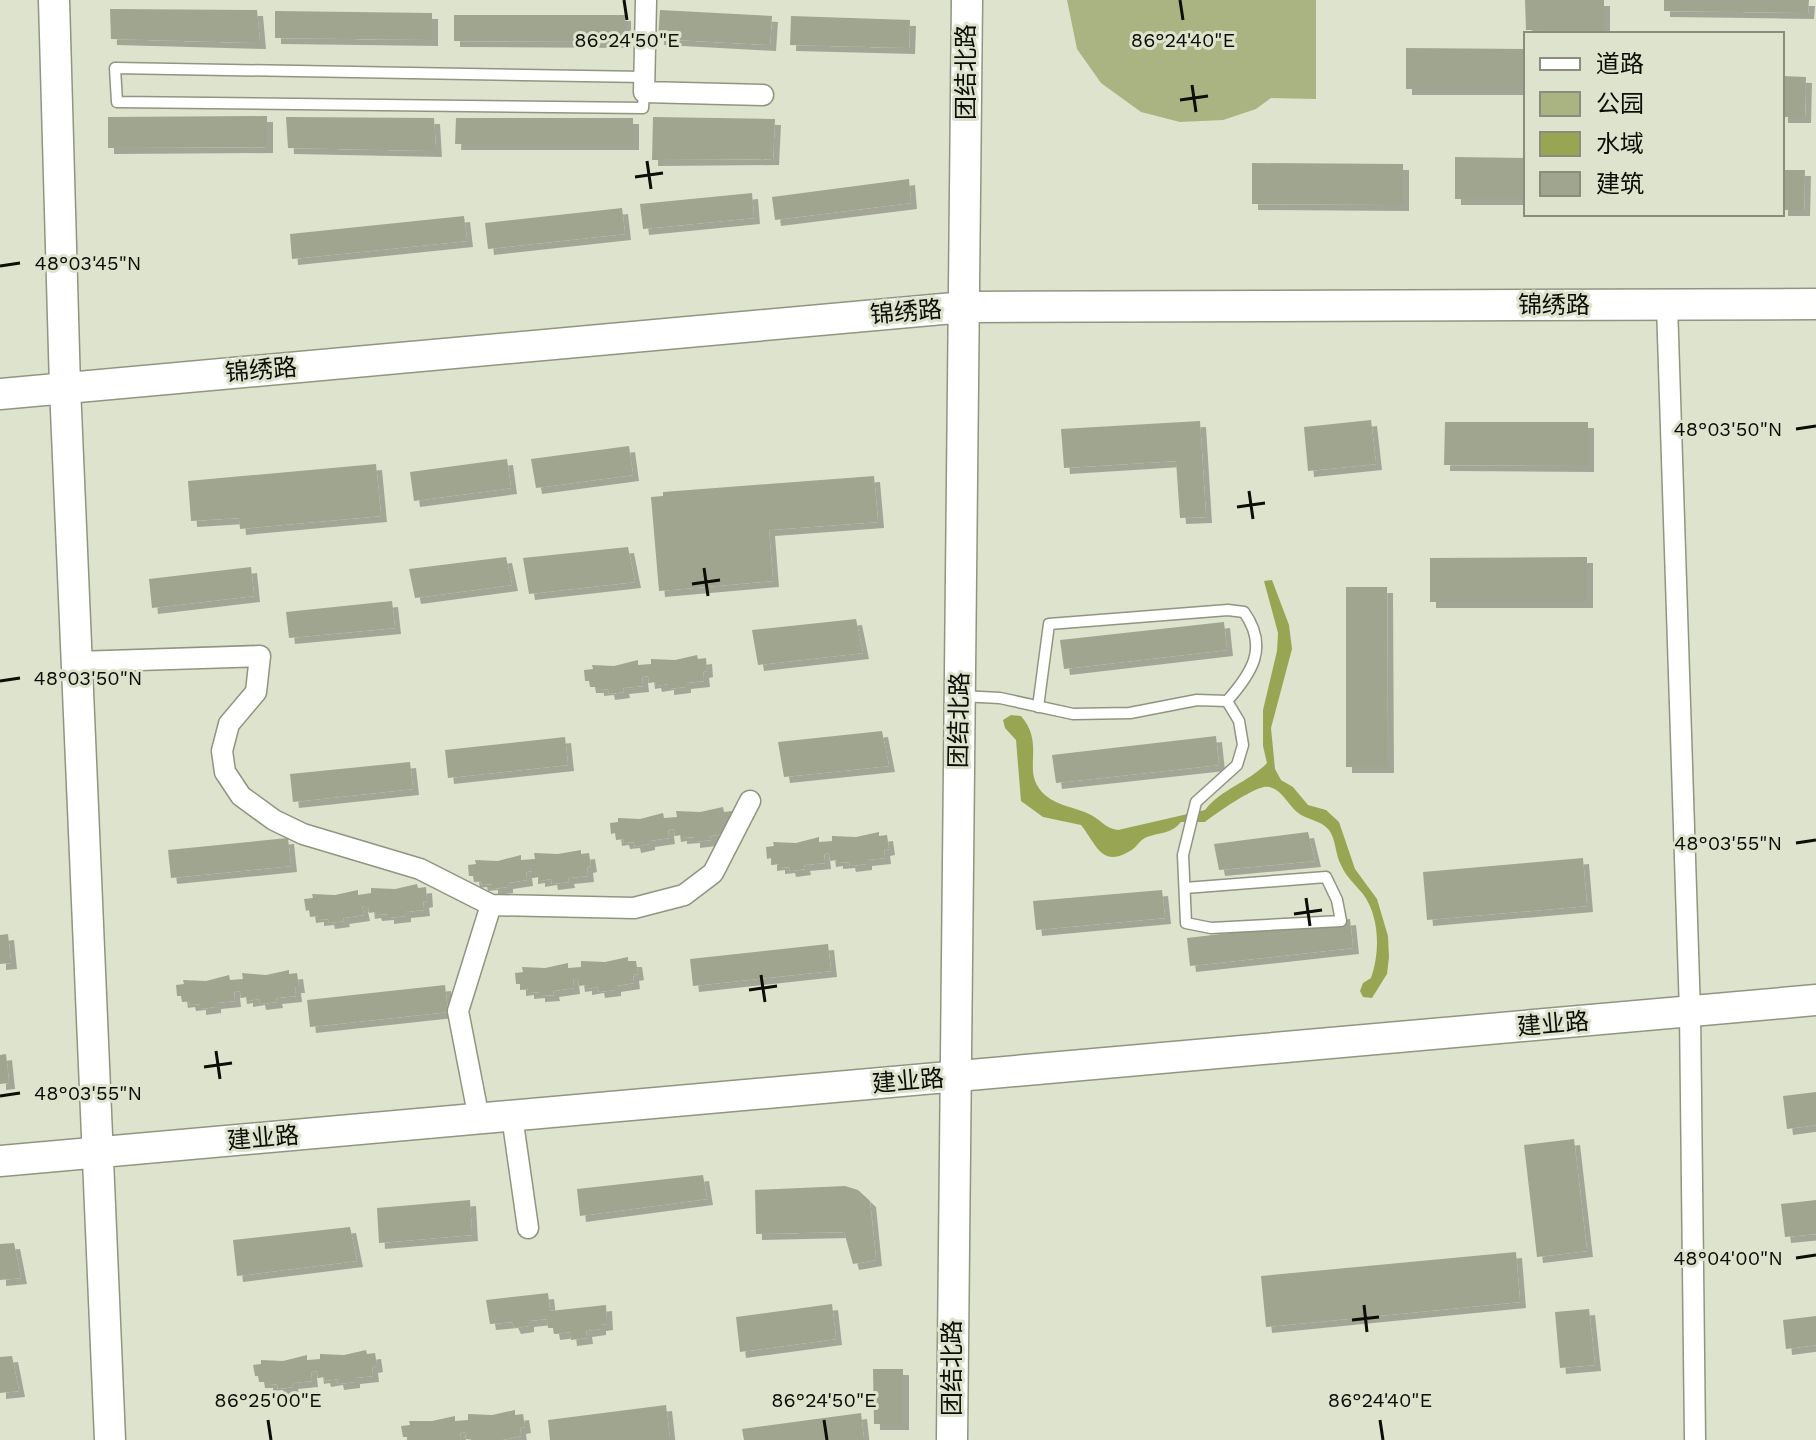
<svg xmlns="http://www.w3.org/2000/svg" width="1816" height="1440" font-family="'Work Sans','Noto Sans SC',sans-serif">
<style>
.green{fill:#aab482}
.water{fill:#98a654}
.building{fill:#a0a590;filter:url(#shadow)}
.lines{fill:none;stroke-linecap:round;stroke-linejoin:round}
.lane-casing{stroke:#909580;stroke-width:13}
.street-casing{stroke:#909580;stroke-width:23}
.secondary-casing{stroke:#909580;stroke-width:33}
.lane{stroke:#fff;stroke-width:10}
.street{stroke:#fff;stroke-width:20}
.secondary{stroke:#fff;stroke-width:30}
.ticks{fill:none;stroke:#0c0d06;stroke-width:3}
.labels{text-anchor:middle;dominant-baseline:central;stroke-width:6;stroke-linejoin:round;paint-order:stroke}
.street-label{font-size:24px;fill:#0c0d06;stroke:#dee3cd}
.ticks-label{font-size:20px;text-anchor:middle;fill:#0c0d06;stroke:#dee3cd;stroke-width:6;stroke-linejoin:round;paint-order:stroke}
</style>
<defs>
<filter id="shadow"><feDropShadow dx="6" dy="6" stdDeviation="0" flood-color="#0004"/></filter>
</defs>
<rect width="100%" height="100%" fill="#dee3cd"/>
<path class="green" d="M1067,0H1316V99L1271,98L1256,109L1223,120L1180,122L1141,112L1101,83L1077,49Z"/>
<path class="water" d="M1272,580L1289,625L1292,649L1271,728L1275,769L1281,780L1293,787L1308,805L1326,810L1339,822L1355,869L1377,899L1388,936L1389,957L1387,974L1372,998L1363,997L1360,991L1363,983L1371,978C1380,953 1380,917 1363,894C1355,884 1346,877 1341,865C1335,854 1336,839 1329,830C1321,820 1306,820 1297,812C1287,804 1280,785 1264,787C1251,789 1215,814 1205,822H1181C1171,834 1161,832 1147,837C1141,839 1138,845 1133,849C1102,870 1097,845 1081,825L1043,817L1021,801L1016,740L1005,728L1003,720L1011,715L1021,716C1047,746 1019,772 1045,795C1059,807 1076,807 1091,815C1102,821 1105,828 1118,830L1205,810C1221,789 1249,782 1267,763L1263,746V710L1277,651L1278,633L1264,581Z"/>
<path class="building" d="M1525,0H1604V34H1544V30H1526Z
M1664,0H1809L1808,13L1664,11Z
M110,9L257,10L260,43L111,39Z
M660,10L772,16L770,45L658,39Z
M275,11L432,13V40L275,38Z
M454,15H625V42L454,41Z
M791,16L910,20L909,48L790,45Z
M1406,48L1526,49V89H1406Z
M1782,76L1806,77L1805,117H1782Z
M267,116V147L108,148V117Z
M286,117L434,118L436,151L288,148Z
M653,117L775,119L773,159L652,160Z
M456,118H633V144H455Z
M1455,157L1526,158V199H1455Z
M1252,163L1403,164V205L1252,204Z
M1782,170H1805L1804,210H1782Z
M909,179L911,203L775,220L772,197Z
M752,193L754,218L643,229L640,204Z
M622,208L625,234L488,249L485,223Z
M464,216L467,241L292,259L290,234Z
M1371,420L1376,464L1308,471L1304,427Z
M1200,421L1206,517L1180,518L1176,461L1064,468L1061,429Z
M1445,422H1588V466L1444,465Z
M629,446L633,475L536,488L531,459Z
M507,459L511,488L414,501L410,472Z
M376,464L381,516L240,529L239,518L191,521L188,481Z
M874,476L878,522L769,530L773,581L659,591L651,497L663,496V492Z
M628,547L635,582L529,594L523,558Z
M506,557L512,585L415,598L409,569Z
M1587,557V602H1430V558Z
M251,567L254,596L152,608L149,579Z
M1346,587H1387L1388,767H1346Z
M392,601L395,628L289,638L286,612Z
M856,619L863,653L758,665L752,630Z
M1224,622L1227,650L1064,669L1060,640Z
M697,655L698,659L706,658L707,671L703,672L704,681L685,683V687L668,689V684L656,686L655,682L649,683L648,676L642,677L643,686L623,688L624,692L609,694L608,689L598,690V687H590L589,681H585L584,670L593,669L592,665L614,666L638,660V665L651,664V659L675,660Z
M882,731L889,766L784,777L778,742Z
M1216,736L1219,765L1056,783L1052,755Z
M565,737L568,765L448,778L445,750Z
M410,762L413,789L293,802L290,774Z
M723,807L724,812L732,811L733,824L730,833L710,836L711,840L694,842V837L681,838V835L675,836L674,829L668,830L669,838L649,841V844L635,847L634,842L624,843L623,839L616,840L615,833L611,834L610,823L618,822V818L640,819L663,813L664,818L677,817L676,811L700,812Z
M879,832V836L887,835L889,849L884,850L885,858L866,860V864L850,866L849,862L837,863V860L830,861L829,853L824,854L825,863L804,865L805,869L790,871L789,867L779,868V864L771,865V858L767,859L766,847L774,846L773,842L796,843L819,837V842L832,841V836L856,837Z
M1308,832L1315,861L1219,870L1214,844Z
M288,838L291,866L171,878L168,850Z
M581,850V854L589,853L591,866L587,867L588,876L568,878L569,882L552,884L551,879L539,881V877L532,878V871L526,872L527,880L507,883V887L492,889V884L482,885L481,881L474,882L473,876H469L468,865L476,864L475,860L498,861L521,855V860L535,859L534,853L558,854Z
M1583,858L1587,906L1427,920L1423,872Z
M417,884L418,888L426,887L427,901L423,902L424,910L405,912V916L388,918V914L376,915L375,912L369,913L368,906H362L364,915L343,918L344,921L329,923L328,919L318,920V916L310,917L309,910L306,911L304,899L313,898L312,894L335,895L358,890V895L371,893V888L395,889Z
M1162,890L1165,918L1036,930L1033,901Z
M1350,919L1353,948L1190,966L1187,938Z
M8,934L11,963L0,964V935Z
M828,944L831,971L693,986L690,959Z
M628,957V961H636L638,974L633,975L634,983L615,986V990L599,992L598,987L586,989V985L579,986L578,979H573L574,988L553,991L554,995L539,996V992L528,993V989L520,990V984H516L515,973L523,972L522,967L545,968L568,963V968L581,967V961L605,962Z
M289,970V974L297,973L299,987H295L296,996L276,998L277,1002L260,1004L259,999L247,1001V997L241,998L240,991L234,992L235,1001L215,1003V1007L200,1009V1004L190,1005L189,1001L182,1002L181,996H177L176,985L184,984L183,980L206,981L229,975L230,980L243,979L242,973L266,975Z
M445,985L448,1012L310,1027L307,1000Z
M6,1054L9,1083L0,1084V1055Z
M1816,1092V1125L1787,1129L1783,1096Z
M1574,1139L1587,1251L1537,1257L1524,1145Z
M703,1175L707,1199L580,1216L577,1189Z
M845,1186L858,1190L870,1201L876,1260L853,1264L844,1232L756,1234L755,1190Z
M470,1200L472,1235L379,1243L377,1208Z
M1816,1200V1234L1785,1237L1781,1204Z
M350,1227L357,1261L237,1276L233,1240Z
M14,1243L21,1278L0,1280V1244Z
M1516,1252L1520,1302L1266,1327L1261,1276Z
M548,1293L550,1311L606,1305L607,1324L600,1325V1329L586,1331L587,1338L571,1340L570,1332L554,1334L553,1328H548L547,1319L528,1321V1326L515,1328L512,1322L490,1324L486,1300Z
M832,1304L836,1339L740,1352L736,1317Z
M1589,1309L1595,1365L1560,1368L1555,1312Z
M1816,1316V1345L1786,1349L1783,1320Z
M366,1350L367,1354L375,1353L377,1366L372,1367L373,1376L354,1378V1382L338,1384L337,1379L325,1381L324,1377L318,1378L317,1371L311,1372L312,1381L292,1383L293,1387L278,1389L277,1384L267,1385V1382H259L258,1376H255L253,1365L261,1364V1360L283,1361L307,1355V1360L320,1359V1354L344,1355Z
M12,1356L19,1391L0,1393V1357Z
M873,1369H903V1424H874Z
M666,1405L670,1440H550L548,1420Z
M515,1410V1415L523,1414L525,1427L520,1428L521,1436L502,1440H473L466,1439L465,1432L460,1433L461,1440H407V1437H403L401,1426L410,1425L409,1421H432L455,1416V1421L468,1420V1414L492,1415Z
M861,1413L864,1440H744L742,1429Z"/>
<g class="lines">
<defs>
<path id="lane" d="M644,92L643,108L117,102L115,68L644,77
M961,696L1000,698L1073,714L1130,713L1197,700L1227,701L1239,721L1243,745L1237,765L1196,802L1183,855L1186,923L1211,928L1341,921L1337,900L1326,877L1185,888
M1038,707L1049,624L1228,610L1244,612C1269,647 1252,673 1227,701"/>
<path id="street" d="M646,0L644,92L763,95
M1667,305L1690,1012L1695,1440
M77,662L260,656L256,692L229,724L222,751L225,772L241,796L274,820L303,834L420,869L491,905L634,908L684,895L713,873L750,801
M512,1116L528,1228
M479,1119L458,1011L491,905"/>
<path id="secondary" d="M54,0L65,387L110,1440
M0,394L965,307L1816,304
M0,1161L1816,1000
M952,1440C954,960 965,480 967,0"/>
</defs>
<use href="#lane" class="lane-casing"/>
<use href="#street" class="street-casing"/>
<use href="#secondary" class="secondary-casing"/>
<use href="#lane" class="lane"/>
<use href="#street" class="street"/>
<use href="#secondary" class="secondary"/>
</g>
<path class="ticks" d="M624,0L627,20M1180,0L1183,20M1192,85L1196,112M1180,100L1208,96M647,161L651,189M635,177L663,173M0,266L20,263M1796,429L1816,426M1249,491L1253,519M1237,507L1265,503M704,568L708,596M692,584L720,580M0,681L20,678M1796,843L1816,840M1306,898L1310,926M1294,914L1322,910M761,975L765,1002M749,990L777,986M216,1051L220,1079M204,1067L232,1063M0,1096L20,1093M1796,1258L1816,1255M1364,1305L1367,1332M1352,1320L1379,1317M268,1420L271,1440M824,1420L827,1440M1380,1420L1383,1440"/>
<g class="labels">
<g class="street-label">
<text transform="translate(966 72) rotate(-90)">团结北路</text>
<text x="1554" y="305">锦绣路</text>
<text transform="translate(906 312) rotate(-5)">锦绣路</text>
<text transform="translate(261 370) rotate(-5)">锦绣路</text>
<text transform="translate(959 720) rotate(-89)">团结北路</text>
<text transform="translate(1553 1024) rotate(-5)">建业路</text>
<text transform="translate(908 1081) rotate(-5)">建业路</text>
<text transform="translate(263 1138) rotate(-5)">建业路</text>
<text transform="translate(952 1368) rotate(-90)">团结北路</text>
</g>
</g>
<g class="ticks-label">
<text x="627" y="47">86°24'50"E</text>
<text x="1183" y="47">86°24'40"E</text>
<text x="88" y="270">48°03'45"N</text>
<text x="1728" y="436">48°03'50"N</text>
<text x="88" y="685">48°03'50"N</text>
<text x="1728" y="850">48°03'55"N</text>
<text x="88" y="1100">48°03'55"N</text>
<text x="1728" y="1265">48°04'00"N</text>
<text x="268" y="1407">86°25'00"E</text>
<text x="824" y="1407">86°24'50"E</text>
<text x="1380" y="1407">86°24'40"E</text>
</g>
<rect x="1524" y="32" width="260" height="184" fill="#dee3cd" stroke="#8a8d7d" stroke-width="2"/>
<rect x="1540" y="58" width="40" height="12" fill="#ffffff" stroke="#8a8d7d" stroke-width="2"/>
<text x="1596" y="72" font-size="24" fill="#0c0d06">道路</text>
<rect x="1540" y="92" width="40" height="24" fill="#aab482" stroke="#8a8d7d" stroke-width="2"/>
<text x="1596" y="112" font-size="24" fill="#0c0d06">公园</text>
<rect x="1540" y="132" width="40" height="24" fill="#98a654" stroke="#8a8d7d" stroke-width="2"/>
<text x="1596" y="152" font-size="24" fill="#0c0d06">水域</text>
<rect x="1540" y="172" width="40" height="24" fill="#a0a590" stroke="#8a8d7d" stroke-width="2"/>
<text x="1596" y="192" font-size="24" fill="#0c0d06">建筑</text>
</svg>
